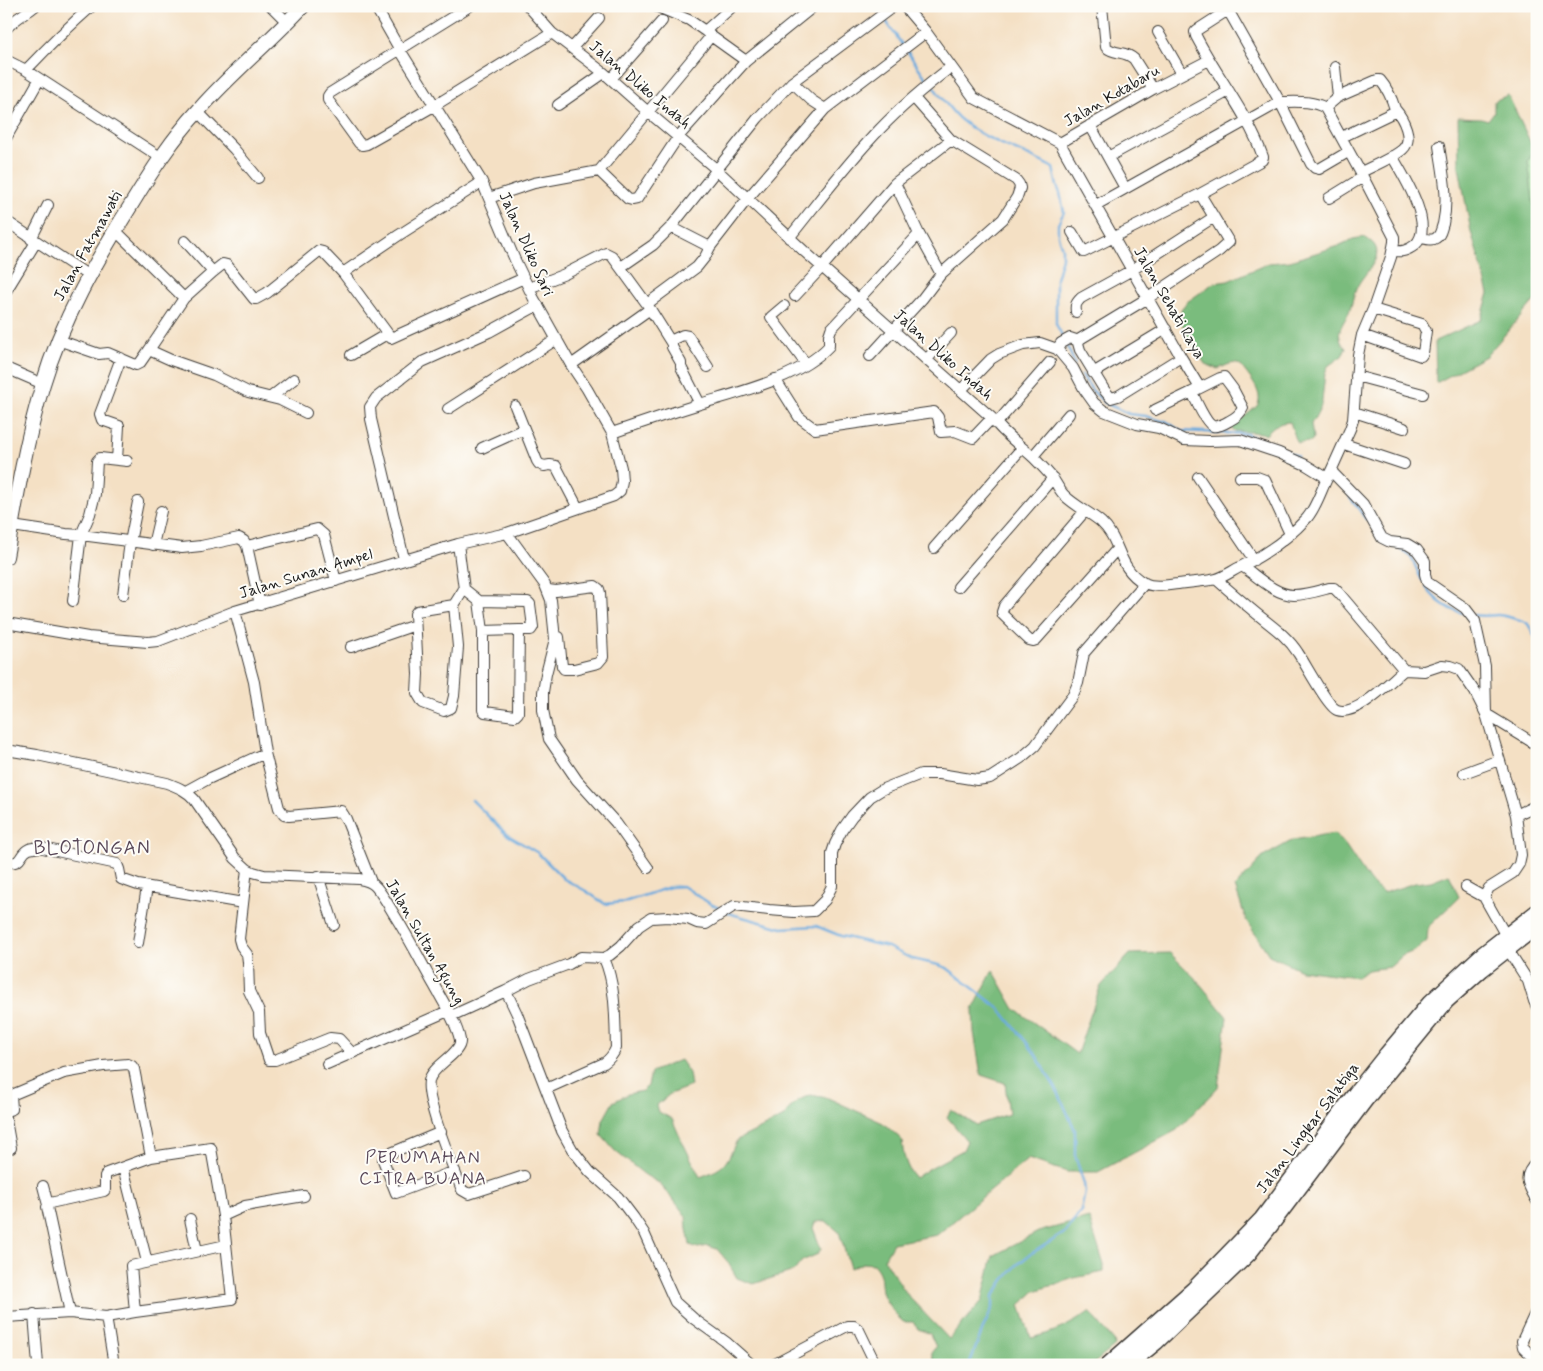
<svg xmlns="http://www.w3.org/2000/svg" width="1543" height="1371" font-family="Mynerve,sans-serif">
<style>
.green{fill:#98dc93;stroke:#5a7c58}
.forest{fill:#7abc7d;stroke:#4b6c4c}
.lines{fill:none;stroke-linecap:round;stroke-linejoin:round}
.stream{stroke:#6baade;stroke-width:2.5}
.minor-casing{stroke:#3c3935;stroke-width:12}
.major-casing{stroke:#3c3935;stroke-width:16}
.highway-casing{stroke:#3c3935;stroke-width:18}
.minor{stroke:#fff;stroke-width:10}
.major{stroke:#fff;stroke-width:14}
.highway{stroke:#fff;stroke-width:15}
.labels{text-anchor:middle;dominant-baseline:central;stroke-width:4;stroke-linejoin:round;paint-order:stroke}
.street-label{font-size:16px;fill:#1c1c1c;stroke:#fdfcf7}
.neighbourhood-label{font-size:18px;letter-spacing:1px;fill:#584758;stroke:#fdfcf7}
.quarter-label{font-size:19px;letter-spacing:1px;fill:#584758;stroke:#fdfcf7}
</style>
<rect width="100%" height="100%" fill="#fdfcf7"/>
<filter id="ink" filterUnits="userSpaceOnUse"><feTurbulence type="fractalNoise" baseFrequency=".02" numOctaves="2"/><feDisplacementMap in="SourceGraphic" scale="10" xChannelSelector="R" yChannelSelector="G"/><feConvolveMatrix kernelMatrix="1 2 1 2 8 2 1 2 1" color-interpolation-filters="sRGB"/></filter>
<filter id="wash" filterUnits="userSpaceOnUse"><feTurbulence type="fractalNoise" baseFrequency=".0096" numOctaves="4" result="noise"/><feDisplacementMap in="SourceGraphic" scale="20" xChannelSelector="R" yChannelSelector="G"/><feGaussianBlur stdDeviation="1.12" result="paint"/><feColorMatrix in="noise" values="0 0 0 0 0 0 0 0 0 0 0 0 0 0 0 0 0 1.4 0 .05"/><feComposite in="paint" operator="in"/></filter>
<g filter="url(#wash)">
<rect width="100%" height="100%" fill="#f4e0c4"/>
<path class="green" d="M1534,150L1537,152V215L1533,201L1528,161Z"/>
<path class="forest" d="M1508,95L1534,150L1528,161L1533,201L1537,215V298L1486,356L1436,383L1435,341L1481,320L1489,293L1471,232L1459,167L1458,117L1481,118L1488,120L1494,112V101Z
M1364,237C1393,252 1365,270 1357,287C1353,295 1352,305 1349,313C1345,320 1337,330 1340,338C1340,342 1344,346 1346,348L1342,356L1328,366L1325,373L1322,401L1320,409L1311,424L1313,438L1311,442L1297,443L1290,422C1279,423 1272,425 1266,435L1262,433L1235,431L1231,428L1257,406C1265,393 1248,376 1241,366C1233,360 1226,366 1218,369L1205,364L1185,332L1182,323L1181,309L1187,302L1214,283L1228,281L1269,263L1290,261L1338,246L1353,239Z
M1335,833L1346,846L1370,882L1383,893L1415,883L1431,881L1449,874L1459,897L1428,927L1427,941L1416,950L1402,956L1390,967L1368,970L1357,977L1301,970L1269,955L1246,920L1235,887L1263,857L1293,840Z
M1170,953L1196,979L1227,1017L1218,1087L1177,1130L1098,1172H1067L1028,1159L937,1235L893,1243L884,1259L909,1297L949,1339L982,1301L993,1256L1038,1232L1089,1218L1104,1265V1272L1074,1278L1035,1291L1020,1305L1031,1338C1053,1333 1071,1325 1089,1312L1114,1341L1115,1346L1092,1365H935L931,1353L936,1347L930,1334L918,1329L913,1322H903C896,1315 889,1307 884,1297C878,1283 885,1277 873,1264L863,1263L850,1268L839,1232L826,1221L815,1222L813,1228L821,1249L818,1254L802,1261L794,1271L753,1284L737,1278L727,1261L717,1249L708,1246L698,1248L690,1245L687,1229L686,1216L676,1203L659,1183L645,1175L615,1151L601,1135L603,1120L613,1102L628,1094L642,1091L648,1086L651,1072L680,1060L689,1073L691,1086L670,1094L657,1105L659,1112L672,1119L680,1137L700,1177C727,1167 725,1165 737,1140L784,1117L790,1108L799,1100L810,1095L828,1098L883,1123L902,1140C903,1155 906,1167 915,1178L930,1168L963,1150L967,1141L947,1117L951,1110L976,1125L1009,1114L1005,1083L981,1075L974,1032L973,1010L993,970L1015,1009L1077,1054L1100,987L1130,954Z"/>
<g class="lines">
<path class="stream" d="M876,6L880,13
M884,18L903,46
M907,51L928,81
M932,85C941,96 951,112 961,120C987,142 1024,151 1053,168L1057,186L1060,193L1064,212L1058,224V236L1062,248V258L1056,279V324L1064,339
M1066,344L1075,364
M1082,375L1092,390L1105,403L1129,414L1146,416L1162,421H1166L1181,431L1246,434L1297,456
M1350,497L1366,519
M1396,547C1416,556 1412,563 1422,580
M1426,587C1435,600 1448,610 1464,613
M1474,615C1483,617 1489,615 1498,615C1502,615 1525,621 1527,623C1531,628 1534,635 1537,641
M472,800L506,834L538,853L564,879L586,891L605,904L624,902L670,887L683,886L709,903L723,910
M728,913L782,928L816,926L841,936L888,947L912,959L939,965L947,968L1000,1009L1034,1052L1058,1092L1075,1130V1155L1084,1184L1085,1192L1081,1211L1066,1232L1029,1255L1016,1266L1004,1280L993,1297V1307L984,1326L969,1365"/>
</g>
</g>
<g filter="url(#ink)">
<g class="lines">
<defs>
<path id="minor" d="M271,6L288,23
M470,6L330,93L328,96V100L359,143L362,145L367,144L434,106L552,33
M528,6L552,33L604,73L648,112L716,169L805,252L992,418C1003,434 1019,444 1033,457C1040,464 1048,472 1054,480C1057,485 1060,491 1064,495C1075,506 1089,512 1101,522C1122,541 1116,567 1144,583C1155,588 1167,585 1178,584C1190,582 1204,582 1216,579C1224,577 1232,571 1240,567C1264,555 1288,539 1307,518C1318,505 1322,486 1331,471
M655,6L689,20L705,31
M733,6L705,31L711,36L599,171L628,199L632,200L637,199L678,137L746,61L814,6
M904,6L926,32L974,98L1060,143L1153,89L1209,60
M1102,6L1106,47C1114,55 1125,50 1134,59L1153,89
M1228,6V10L1280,102C1295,102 1312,100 1325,108L1363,177L1394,237V242L1391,257L1373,309L1362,335L1358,355L1353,420L1350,429L1331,471L1363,504L1382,538L1390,542L1407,544L1417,550L1425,561V574L1427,582L1465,608L1475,621L1485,666L1486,714L1537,745
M6,29C14,19 25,14 35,6
M1158,32L1182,74
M711,36L746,61
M572,48L599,18
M6,60L26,70L160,157
M1335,67L1338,97
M26,70C47,48 68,27 92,6
M611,79L662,21
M792,82L811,100L825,109
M558,105L604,73
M1325,108L1338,97L1377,80H1380C1387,88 1392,99 1395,109L1394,112L1342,137
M197,111L234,149L258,178
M1090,125L1125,188
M6,138L39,80
M1060,143L1181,357L1200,388L1220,378L1224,377L1233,389L1243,408C1240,415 1235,418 1229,421C1224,424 1218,427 1213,426C1206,424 1195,399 1192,392L1200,388
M1392,156C1403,175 1436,226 1415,245C1407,251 1402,252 1393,251
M1108,157L1229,91
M1361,172C1373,166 1393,158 1403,149C1414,139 1403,118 1395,109
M895,183L919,234L941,274
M489,198L534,183L599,171
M1329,198L1363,177
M1096,205L1280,102L1311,164L1315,168L1319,169L1348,152
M6,221L89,276
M671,227L710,247
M115,230L184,298L213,272L185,241
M1072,232L1084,252L1200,194
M789,238C819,201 847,163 880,129C901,107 926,86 951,67
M1421,238C1426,239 1432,241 1436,238C1441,235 1441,229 1443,224C1449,198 1443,172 1439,146
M31,239L48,205
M621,267L653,245L671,227L758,118L792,82L894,6
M213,272L223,264L227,265L254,299H256L267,293L319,251L323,252L343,273L399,235L482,182
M343,273L391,338L524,278
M529,288L565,274L606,253L612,256L647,304L672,344V347L681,363V367L700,404
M6,291L36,242
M795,296L822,267L895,183L951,140
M184,298L149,350L171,360L214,375L248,392L280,400L306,413
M647,304L697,267L705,257L710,247L748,198L825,109L926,32
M784,306L771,317L806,364
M1076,312C1075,305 1076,303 1081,298L1132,270L1214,217
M1362,335L1421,356L1423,353L1426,331L1422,324L1373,309
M58,340L99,354L108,353L136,365L140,363L149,350
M670,341L683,335L688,336L708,367
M1057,349L1061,343L1070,338L1079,341
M351,355L387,334
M870,356L922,299L941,274L1003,219L1017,197L1020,188L1019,184L1016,180L951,140L914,98
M1181,357L1118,396L1111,398L1105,391L1080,350L1078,343L1080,339L1148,298L1219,251L1229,242L1200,194L1262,160L1263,157C1248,114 1217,77 1196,36L1195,32L1197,30L1228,10
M927,359L951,333
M571,365L650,309
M6,368L43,384
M1093,373L1166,329
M1356,376L1423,394
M775,379L799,417L815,429L934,412L938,417L941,432L955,431L973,438L992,418
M961,390L991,359L999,354L1023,345L1040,343L1057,349L1073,368L1084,389L1094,403L1104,411L1137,424L1159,428L1184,440L1209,441L1240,440L1279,453L1306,465L1327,478
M271,397L294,379
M515,406L537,461L539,464L544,466L550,465L556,466L578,508
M448,409L557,339
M1155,410L1192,392
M1354,412L1404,428
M996,424L1050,362
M612,433C641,423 670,413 700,404C740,392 799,378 829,346V335L831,329L919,234
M1344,444L1404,464
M482,448L524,429
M1033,456L1069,414
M117,460L119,426L102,420L100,414L121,358
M1198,477L1254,560
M1240,477H1257L1265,480L1290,534
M1085,511L1004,606L1002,612L1003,615L1029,640L1033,641L1036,640L1117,549
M12,526L66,534L81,535L182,548L201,546L239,538L244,541L247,546L317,529L324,535L336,581
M507,533L545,585L551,600L555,639L546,674L543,692V710L549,739L577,780L616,823L648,868
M153,545L161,511
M247,546L260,605
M934,548L1022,448
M404,559L371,419L370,407L376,398L422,362L489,332L538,305
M1242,566C1257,576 1275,595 1294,595C1305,595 1318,591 1329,588H1334L1339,593L1404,670L1424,671L1442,665L1451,666L1459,669L1475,692L1486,714L1516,815L1537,805
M1216,579C1227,589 1239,599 1251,609C1267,623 1286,634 1298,653C1305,663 1328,707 1337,710C1357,717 1390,681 1404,670
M958,587L1053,478
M464,589L479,601L528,602L530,604L533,627L531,630H519L518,713L515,716L485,712L483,710V631L479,601
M548,590L556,591L595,586L599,589L600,593L603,657L598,663L574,669H564L562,666L559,637
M123,595L130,542L138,502
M73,601L81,535L90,514L95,494L97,461L100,458L127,461
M454,605L417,611L415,614L418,674L417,693L423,703L444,711L451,708L454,696L458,647L454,605L464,589L458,544
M235,611L254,682L265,753L279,808L284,815L289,816L341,811L346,819L371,882
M6,623L88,637L148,642L158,641L235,611L458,544L507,533L614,496L620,491L622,481L621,468L612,433L587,389L571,365L533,297L515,260L482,182L400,50L375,6
M483,631L519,630
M351,647L415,625
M6,750L37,755L167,783C177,787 186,790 194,799L235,858L247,869L253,872L264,875L359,879C366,880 372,882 376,887C383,895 389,906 395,916C409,938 421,962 434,985C442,1000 457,1023 460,1040C462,1054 432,1065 429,1081C425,1101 454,1169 462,1190L469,1194L524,1176
M1464,773L1499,760
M186,791L208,779L265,753
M6,862C24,865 18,854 29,849C32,848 35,848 38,847L117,864L119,869L121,879L138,885L243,903
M247,869L239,939L241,946L247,954L248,962L249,991L259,1012L260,1033L269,1060H275L330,1038L339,1039L352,1053
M318,876L334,925
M1466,887L1484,897L1506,936
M1484,897L1489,888L1513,873L1519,864L1521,855L1516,815
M138,943L147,887
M1507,948L1528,981L1534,1001L1537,1007
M506,991L529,979L569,964L581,957L604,958L610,955L621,946L639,926L651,918L668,917L688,919L697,923L706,924L734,906L769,910L794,912L814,911L825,900L832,886V853L835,844L842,830L852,816L870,797L883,789L921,774H940L977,780L990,778L1021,758L1035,746L1073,695L1078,683L1084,653L1145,583
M451,1016L506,991L517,1014L562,1131L572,1149L590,1172L618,1197L634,1218L644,1233L675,1302L694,1319L726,1342L752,1365
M327,1064L448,1011
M546,1089L604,1063C610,1059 613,1055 616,1048C615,1018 616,986 604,958
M6,1111L12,1109L11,1096L14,1094L64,1073L103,1066L128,1064L132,1066L134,1069L151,1157
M6,1120L11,1148
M441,1132L386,1155L384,1157L383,1160L396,1193L455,1171
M1537,1162C1521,1177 1528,1185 1537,1201
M123,1167L147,1262
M43,1186L48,1205
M190,1219L197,1251
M1537,1309L1522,1341L1523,1347L1537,1361
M135,1312L232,1299L223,1216L245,1206L304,1196
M70,1313L106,1317L135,1312L131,1266L226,1245
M34,1314L38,1365
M6,1317L70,1313L47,1207L50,1203L104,1191L105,1190V1176L107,1173L151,1157L211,1148L223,1216
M106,1317L114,1365
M773,1365L847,1326H854L859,1330L876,1365"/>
<path id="major" d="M6,557C16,499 26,440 43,384C62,320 96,261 131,205C151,172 172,139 199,110C231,73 270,42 303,6"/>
<path id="highway" d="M1108,1365L1194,1289L1262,1219L1356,1093L1387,1054L1430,1003L1482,955L1537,912
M1128,1365L1156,1342L1201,1299L1249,1253L1270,1226L1365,1100L1446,1001L1482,969L1537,926"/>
</defs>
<use href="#minor" class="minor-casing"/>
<use href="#major" class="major-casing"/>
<use href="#highway" class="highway-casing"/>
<use href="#minor" class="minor"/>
<use href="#major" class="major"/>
<use href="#highway" class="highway"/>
</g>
</g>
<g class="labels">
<g class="street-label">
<text transform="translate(640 85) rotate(40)">Jalan Dliko Indah</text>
<text transform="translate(1112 96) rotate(-30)">Jalan Kotabaru</text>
<text transform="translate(526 244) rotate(66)">Jalan Dliko Sari</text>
<text transform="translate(88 246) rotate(-61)">Jalan Fatmawati</text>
<text transform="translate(1169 303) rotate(60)">Jalan Sehati Raya</text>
<text transform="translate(943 355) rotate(42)">Jalan Dliko Indah</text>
<text transform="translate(306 574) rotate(-17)">Jalan Sunan Ampel</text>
<text transform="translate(425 942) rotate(60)">Jalan Sultan Agung</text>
<text transform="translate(1308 1128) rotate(-53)">Jalan Lingkar Salatiga</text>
</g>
<g class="neighbourhood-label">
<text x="423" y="1158">PERUMAHAN<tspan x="423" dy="21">CITRA BUANA</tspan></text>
</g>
<g class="quarter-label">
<text x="92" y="848">BLOTONGAN</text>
</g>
</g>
<rect width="1543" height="1371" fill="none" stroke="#fdfcf7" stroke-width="25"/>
</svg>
